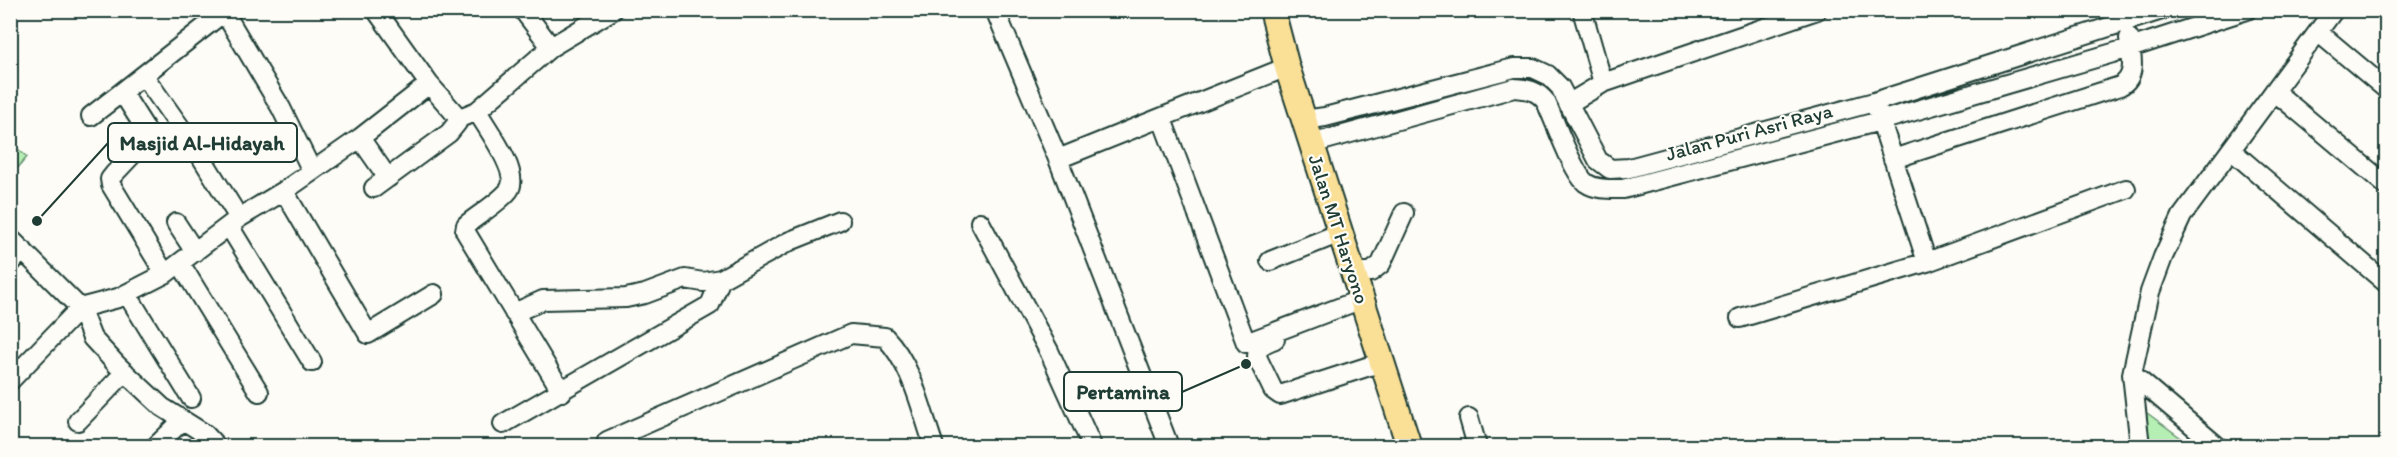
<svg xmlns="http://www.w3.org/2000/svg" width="2397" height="457" font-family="Itim,sans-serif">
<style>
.green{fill:#b5efb3;stroke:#6a9674;stroke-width:1.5}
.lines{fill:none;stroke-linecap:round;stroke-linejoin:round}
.minor-casing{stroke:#1f3d34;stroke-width:22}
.major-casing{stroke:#1f3d34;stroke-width:28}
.minor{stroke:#fdfcf7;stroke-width:18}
.major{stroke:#fadf96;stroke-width:24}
.labels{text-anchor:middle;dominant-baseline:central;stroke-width:4.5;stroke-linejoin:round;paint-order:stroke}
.street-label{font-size:20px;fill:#1f3d34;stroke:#fdfcf7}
.leader{fill:none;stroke:#1f3d34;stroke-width:2}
.callout-dot{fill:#1f3d34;stroke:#fdfcf7;stroke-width:2}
.callout{fill:#fdfcf7;stroke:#1f3d34;stroke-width:2}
.callout-label{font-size:21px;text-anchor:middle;font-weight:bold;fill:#1f3d34}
</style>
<rect width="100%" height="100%" fill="#fdfcf7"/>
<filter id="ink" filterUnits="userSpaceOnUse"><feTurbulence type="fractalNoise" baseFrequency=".0167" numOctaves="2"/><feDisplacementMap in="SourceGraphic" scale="12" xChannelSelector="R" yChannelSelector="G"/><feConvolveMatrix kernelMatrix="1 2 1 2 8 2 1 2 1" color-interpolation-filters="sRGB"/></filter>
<g filter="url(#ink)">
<path class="green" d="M10,142L27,157L11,176H10Z
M2143,410L2192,446H2151Z"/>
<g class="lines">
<defs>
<path id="minor" d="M223,10L281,108L312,171
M376,10L429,84L457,116L462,117L477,111L551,47L613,10
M523,10L551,47
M995,10L1058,159L1169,446
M1582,10L1603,83
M2318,32L2386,89
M144,76L200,155L239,218
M2274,91L2386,185
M1568,104L1603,83L1817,10
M1877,109L1927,262
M477,111C486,127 521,173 509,190C499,203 479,214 466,225L465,231L562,392
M91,116L122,92
M1162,119L1246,343L1362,299
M1304,120L1325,117L1514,68H1533L1548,75L1560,87L1598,160L1610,169L1629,168L1874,102L2162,10
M360,138L388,178
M1311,144L1514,88C1528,89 1537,90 1546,102C1554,119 1573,173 1586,183C1596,190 1611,189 1623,189L1880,121L2130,48L2247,10
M2231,150L2386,283
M1058,159L1287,67
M1893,159L2120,86C2138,76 2131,55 2129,38
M374,188L449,133L457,123V116
M284,191L368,334L434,294
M980,222L1049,351L1092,446
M176,223L195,252
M229,226L312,362
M10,238L80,308L92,338L117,365L162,407L205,434L216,446
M1270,261L1340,233
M180,263L259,392
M10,264L23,250
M1353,272H1371L1381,264L1404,213
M165,274L111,185L110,179L114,174L150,136L122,92L224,12
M127,294L191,398
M514,313L543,300L626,298L645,294L685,279L703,282L721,279
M1740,318L1927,262L2126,189
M1275,339C1266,343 1257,345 1257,357L1273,390L1280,395L1382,362
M2132,374L2217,446
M10,381L80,308L118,298L165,274L239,218L284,191L360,138L429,84
M1469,418L1477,446
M78,421L125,372
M503,424L710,305L721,279L790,241L840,221
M607,441L851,334L885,337C913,366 921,410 934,446
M156,446L182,421
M2140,446L2132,374L2150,292L2163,257L2182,216L2334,10"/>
<path id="major" d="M1272,10L1287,67L1409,446"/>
</defs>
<use href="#minor" class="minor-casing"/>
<use href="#major" class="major-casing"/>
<use href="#minor" class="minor"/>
<use href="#major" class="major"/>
</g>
</g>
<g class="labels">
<g class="street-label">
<text transform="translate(1749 132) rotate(-15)">Jalan Puri Asri Raya</text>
<text transform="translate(1339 229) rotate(72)">Jalan MT Haryono</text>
</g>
</g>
<path class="leader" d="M37 221L108 143M1246 364L1182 392"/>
<g class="callout-dot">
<circle cx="37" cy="221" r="6"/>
<circle cx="1246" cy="364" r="6"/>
</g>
<g class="callout">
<rect x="108" y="123" width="189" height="39" rx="6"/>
<rect x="1064" y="372" width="118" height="39" rx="6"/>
</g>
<g class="callout-label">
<text x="202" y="150">Masjid Al-Hidayah</text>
<text x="1123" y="399">Pertamina</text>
</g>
<rect width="2397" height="457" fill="none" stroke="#fdfcf7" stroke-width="36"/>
<rect x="18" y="18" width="2361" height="421" fill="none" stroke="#1f3d34" stroke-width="2" filter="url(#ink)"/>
</svg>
